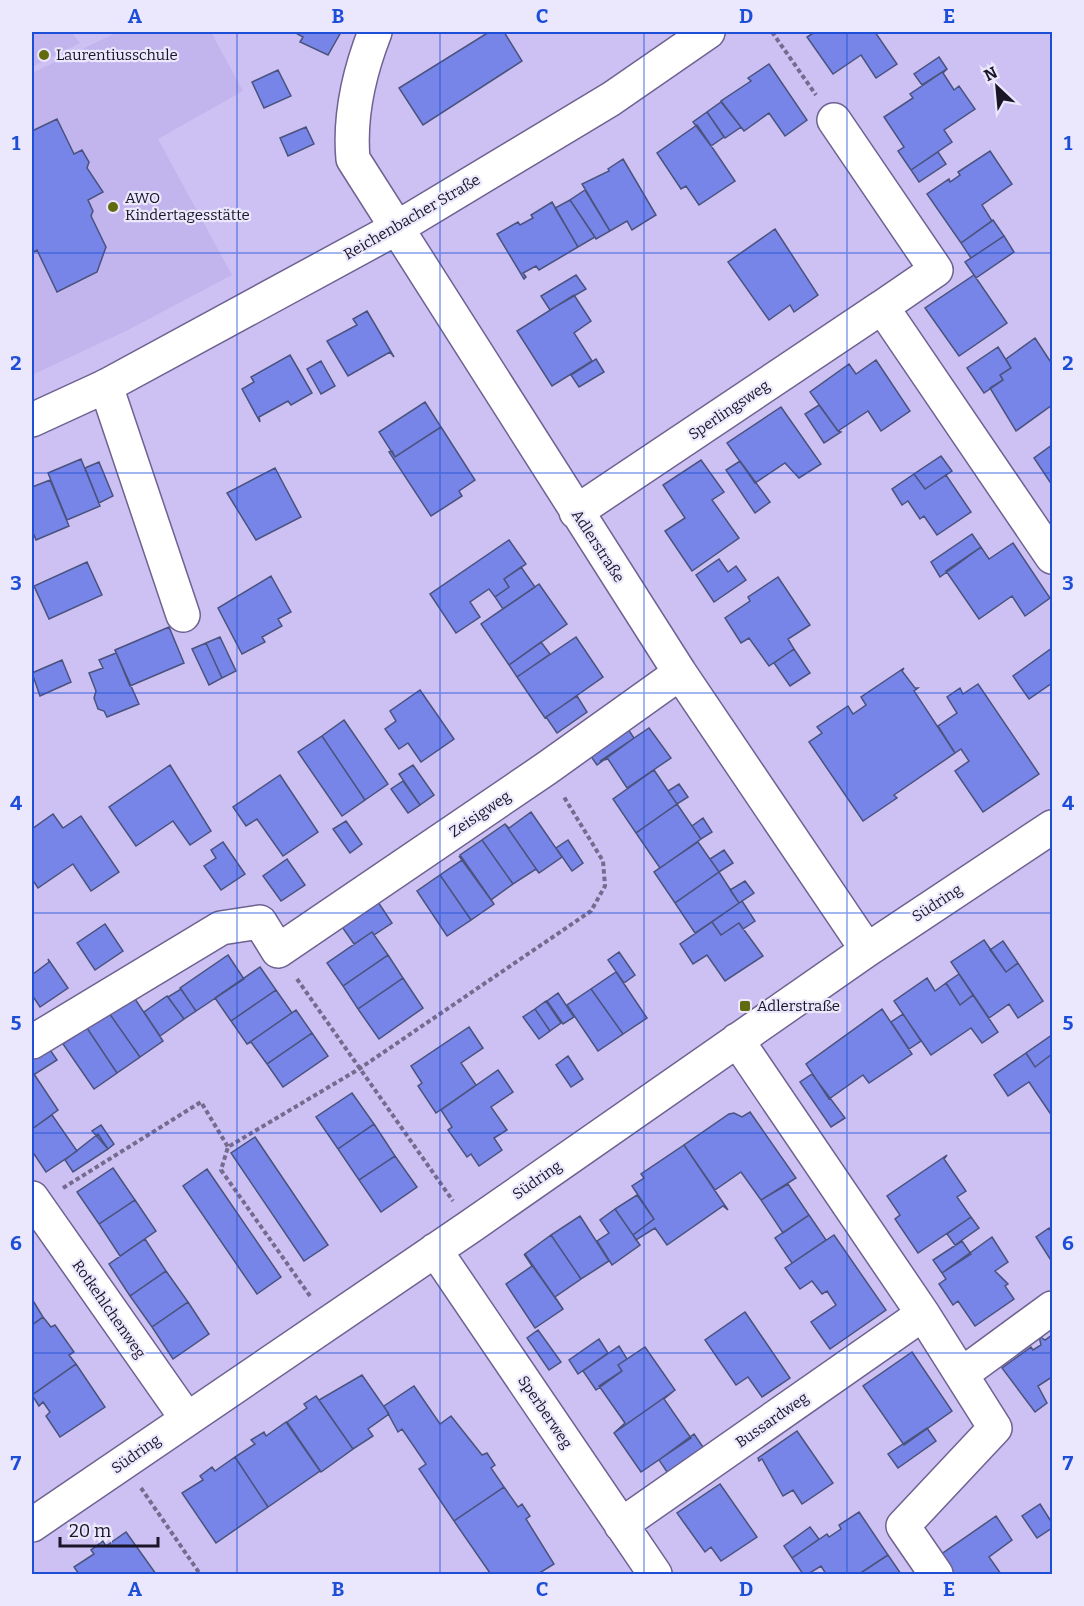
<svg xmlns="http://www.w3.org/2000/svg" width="1084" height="1606" font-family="Bitter,serif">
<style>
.built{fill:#c2b5ee}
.building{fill:#7685e7;stroke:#4a527d;stroke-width:1.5}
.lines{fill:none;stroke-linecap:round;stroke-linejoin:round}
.minor-casing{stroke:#6e6290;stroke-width:36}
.tertiary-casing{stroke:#6e6290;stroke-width:36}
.path{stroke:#746b8e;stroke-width:4;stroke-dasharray:4.5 3;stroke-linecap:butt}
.minor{stroke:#fff;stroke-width:33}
.tertiary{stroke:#fff;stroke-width:33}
.grid{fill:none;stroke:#1d4ed8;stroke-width:1.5;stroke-opacity:0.55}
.poi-dot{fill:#616a0e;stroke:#ebe7fc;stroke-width:2}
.labels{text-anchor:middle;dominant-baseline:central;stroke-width:4.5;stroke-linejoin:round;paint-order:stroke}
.poi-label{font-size:15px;fill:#1a1527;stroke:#ebe7fc;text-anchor:start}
.street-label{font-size:15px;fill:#1a1527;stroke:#ebe7fc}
.neatline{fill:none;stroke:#1d4ed8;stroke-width:2}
.grid-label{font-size:20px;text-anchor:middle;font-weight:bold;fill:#1d4ed8}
</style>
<rect width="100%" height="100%" fill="#cdc1f4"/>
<path class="built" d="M32,32H71L80,43L32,67Z
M118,32H211L243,91L158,139L232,275L128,330L32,375V73Z"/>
<path class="building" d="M294,32H341L328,55L300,42L303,37Z
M489,32H504L522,61L423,125L399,88Z
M815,32H875L897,64L876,78L861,55L833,74L807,37Z
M939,57L947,69L922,85L914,74Z
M769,64L807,120L785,136L769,113L744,131L721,101L751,81L748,78Z
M947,69L943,73L954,90L959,86L975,109L944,130L952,142L911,170L898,151L904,147L884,117L913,98L910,94Z
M278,70L291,96L264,108L252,82Z
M721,102L741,127L725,138L707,112Z
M707,112L724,137L711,146L693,122Z
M57,119L74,154L82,150L89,162L87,168L103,192L88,200L93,211L91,216L106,247L97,272L57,292L37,250L32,253V131Z
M697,125L735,181L699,205L686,186L681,189L657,153Z
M306,127L314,144L288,156L280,138Z
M990,151L1012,184L982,205L992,221L961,243L927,194L949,179L950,182L960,175L958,172Z
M938,152L946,164L919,182L911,170Z
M623,159L656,215L632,230L627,221L610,231L582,184L609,171L608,169Z
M585,190L610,231L596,239L570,200Z
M570,200L595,237L578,247L555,208Z
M552,202L578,247L539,270L536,266L523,273L526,277L524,279L497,234L518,222L520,225L533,218L531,215Z
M993,220L1004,236L971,258L961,243Z
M775,229L818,295L794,312L790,305L769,320L728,262Z
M1004,236L1014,252L976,278L965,262Z
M576,275L586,289L550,310L541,296Z
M974,275L1007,323L959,356L925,308Z
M574,295L591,321L574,333L592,361L552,386L517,331Z
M367,311L394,357L390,352L348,376L327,341L357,325L353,319Z
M1035,338L1052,364V405L1016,431L990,388L1003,380L1000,375L1011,368L1006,359Z
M998,347L1011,368L1000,375L1003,380L984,393L967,368Z
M290,355L312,393L291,405L288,401L259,417L260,422L242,389L254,382L251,377Z
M596,359L604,372L579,387L571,375Z
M876,360L910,411L881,431L868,411L838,431L810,392L849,364L856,374Z
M321,361L335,386L321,394L307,369Z
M425,402L441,427L395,457L379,432Z
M819,405L838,431L841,432L824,443L805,414Z
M781,407L821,464L799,478L785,463L755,483L727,443Z
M441,427L475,480L459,491L462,496L431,516L389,452L392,451L395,457Z
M1052,445V485L1034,458Z
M941,456L952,471L925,489L914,474Z
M81,459L100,506L67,520L48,473Z
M701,460L724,492L712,500L739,538L692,571L665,531L685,518L663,485Z
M740,461L770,502L755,513L726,470Z
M99,462L113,496L99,503L85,468Z
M275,468L301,517L256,540L227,493Z
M914,474L925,489L946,475L971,512L937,535L924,516L920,519L908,501L902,505L892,489Z
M50,480L69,526L36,540L32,530V487Z
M972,534L981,547L940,577L931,562Z
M509,540L526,564L504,579L509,587L495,597L489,589L470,602L480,617L456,633L430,594Z
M1013,543L1050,598L1025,616L1012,596L979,619L946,571L981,547L989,559Z
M719,559L728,572L736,566L746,580L714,602L696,575Z
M87,562L102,595L49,619L34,586Z
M521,567L535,587L503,609L495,597L509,587L504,579Z
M271,576L291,612L278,619L282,626L262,637L265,642L242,654L218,608Z
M778,577L810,625L788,639L794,649L769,666L749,638L741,643L725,618L750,601L748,597Z
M539,584L567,624L509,665L481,624Z
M169,627L184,663L130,686L115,650Z
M220,637L236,671L222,678L206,643Z
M576,637L603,677L545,718L517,677Z
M541,642L550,654L517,677L509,665Z
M206,643L222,678L209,685L192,649Z
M1052,648V683L1029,699L1013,676Z
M794,649L810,673L790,686L774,663Z
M115,650L139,704L107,717L104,711L98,709L94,698L96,691L89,673L103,668L99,660L116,653Z
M62,660L71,682L40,696L32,673Z
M904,668L902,671L915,688H918L914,691L955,753L894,795L897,798L863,821L809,742L822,733L817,727L848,706L853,714L866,705L861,697Z
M978,684L1039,774L983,812L955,771L969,761L961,749L955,753L938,726L957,713L947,697L960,688L963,694Z
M420,690L454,739L421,762L408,743L399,749L385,729L396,721L390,711Z
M577,696L587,712L557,733L546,717Z
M344,720L388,784L365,800L322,736Z
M626,726L634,738L597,765L588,752Z
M649,728L671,758L627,788L608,759L600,761Z
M322,736L365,800L342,816L298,752Z
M170,765L211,831L190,845L173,821L136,846L109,807Z
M413,765L434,795L420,805L399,774Z
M654,770L677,804L636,833L613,799Z
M280,775L318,832L283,856L257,819L246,826L233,807Z
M403,781L420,805L408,813L391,789Z
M679,784L688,797L677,804L668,791Z
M677,804L701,839L660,868L636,833Z
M531,812L562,857L539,873L505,824L509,828Z
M53,814L63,828L81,816L119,872L91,891L73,864L38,888L32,879V829Z
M703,818L712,832L701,839L692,826Z
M346,821L362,844L350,853L333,829Z
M505,824L539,873L536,869L513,884L482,840Z
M482,840L513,884L491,900L494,904L460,855Z
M568,840L583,863L572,871L556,848Z
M223,842L245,874L221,890L204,866L216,858L211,850Z
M698,842L719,872L675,903L654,872Z
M724,850L733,863L719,872L710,859Z
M459,856L494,904L471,920L440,875L462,860Z
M287,859L305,885L281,901L263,876Z
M719,872L739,903L695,933L675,903Z
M440,875L471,920L447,936L417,891Z
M745,881L754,893L739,903L730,890Z
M376,899L392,923L374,935L372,932L354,944L340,924Z
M742,901L755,921L743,929L739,923L721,935L712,922Z
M712,922L721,935L739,923L763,956L725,981L707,955L693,964L680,944Z
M105,924L123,951L95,970L77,943Z
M372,932L388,955L343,986L327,963Z
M984,940L1006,972L1018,963L1043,1001L1018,1018L1009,1004L989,1018L951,962Z
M1003,941L1018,963L1006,972L990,950Z
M619,952L635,975L624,983L608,960Z
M228,955L244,979L196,1011L180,988Z
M388,955L403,978L358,1009L343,986Z
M48,959L68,988L40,1007L32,995V971L33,974L49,962Z
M260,967L276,990L231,1021L215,998Z
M616,972L647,1018L623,1034L591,989Z
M959,974L973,995L960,1005L946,983Z
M403,978L423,1008L379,1039L358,1009Z
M927,978L935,991L946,983L960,1005L973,995L998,1032L982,1043L971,1028L931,1055L894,1001Z
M181,989L196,1011L184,1019L168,997Z
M591,989L623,1034L598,1051L567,1005Z
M276,990L292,1013L296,1010L247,1044L231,1021Z
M558,993L574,1017L563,1024L547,1001Z
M133,996L163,1041L140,1057L109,1013Z
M167,996L184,1019L160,1036L144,1012Z
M546,1001L561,1023L550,1031L535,1009Z
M535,1009L550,1031L539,1039L523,1017Z
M882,1009L912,1054L869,1083L863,1075L829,1099L806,1064Z
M296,1010L312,1033L267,1064L251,1042L247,1044Z
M109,1013L140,1057L117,1073L87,1028Z
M903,1014L921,1041L909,1049L891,1022Z
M469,1027L483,1048L461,1063L476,1085L436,1113L418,1086L422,1083L411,1066Z
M87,1028L117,1073L94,1089L63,1044Z
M312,1033L328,1056L283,1087L267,1064Z
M1052,1035V1054L1035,1067L1026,1053Z
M46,1044L57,1060L32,1076V1054Z
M1026,1053L1035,1067L1052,1054V1116L1029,1082L1008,1096L994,1075Z
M568,1056L583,1079L571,1087L556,1065Z
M498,1070L513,1092L491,1107L507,1130L494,1138L502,1150L479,1166L471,1154L467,1157L448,1130L452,1127L441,1110Z
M34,1074L58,1110L32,1129V1076Z
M812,1074L845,1118L831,1127L800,1082Z
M352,1093L374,1124L338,1149L316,1117Z
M750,1112L796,1178L761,1200L741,1172L715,1190L684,1145L729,1114L734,1113L742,1117Z
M52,1115L77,1151L46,1172L32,1151V1129Z
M374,1124L395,1156L359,1180L338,1149Z
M101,1125L114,1144L108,1149L92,1131Z
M98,1134L108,1149L73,1172L65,1160Z
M255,1137L328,1245L304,1261L231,1153Z
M684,1145L728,1210L723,1206L667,1245L655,1228L636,1240L633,1235L654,1219L632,1186L644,1178L641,1174Z
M947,1155L944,1159L966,1191L957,1197L971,1217L918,1253L895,1219L900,1215L887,1196Z
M395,1156L417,1187L381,1212L359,1180Z
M113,1168L135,1200L99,1224L77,1192Z
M207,1169L281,1277L257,1294L183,1186Z
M788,1184L809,1215L783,1233L761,1200Z
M637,1195L654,1219L633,1235L615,1209Z
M135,1200L156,1231L120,1256L99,1224Z
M615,1209L640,1245L612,1265L597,1241L609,1233L600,1220Z
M809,1215L826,1240L792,1263L775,1238Z
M580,1216L609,1261L581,1279L551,1235Z
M971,1217L979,1228L955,1245L947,1234Z
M1049,1228L1052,1233V1262L1036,1237Z
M551,1235L581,1279L555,1297L563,1309L525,1254Z
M834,1235L886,1310L830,1349L811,1322L836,1305L827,1291L822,1294L812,1281L800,1289L785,1268Z
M992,1237L1008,1262L995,1271L1008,1284L1005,1286L1014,1299L975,1326L958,1301L953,1305L939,1284L946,1279L942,1273Z
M145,1239L166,1271L130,1296L109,1264Z
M962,1241L971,1254L942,1273L933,1260Z
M524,1254L563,1309L535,1328L506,1284L532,1266Z
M166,1271L188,1302L152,1327L130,1296Z
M32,1299L43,1317L32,1325Z
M188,1302L209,1334L173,1359L152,1327Z
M745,1312L790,1378L762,1397L748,1377L736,1385L705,1340Z
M43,1317L51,1327L55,1325L74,1352L69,1355L76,1364L32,1395V1325Z
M538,1330L561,1362L549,1370L527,1338Z
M1052,1335V1377L1038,1386L1047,1403L1035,1412L1002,1368L1031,1347L1033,1350L1041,1345L1039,1336L1045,1340Z
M599,1339L608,1353L578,1374L569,1360Z
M619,1346L627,1359L618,1365L622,1371L596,1390L583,1371Z
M645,1347L675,1390L614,1433L625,1423L599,1386L622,1371L618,1365Z
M912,1352L952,1411L904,1445L863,1386Z
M76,1364L105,1407L60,1437L46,1416L50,1412L43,1402L39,1406L32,1395Z
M362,1375L389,1414L368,1429L373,1436L353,1449L319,1400Z
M414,1386L440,1424L451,1416L482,1455L487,1453L495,1465L491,1468L504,1487L454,1521L419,1469L426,1464L402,1429L398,1432L384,1406Z
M675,1390L664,1399L691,1438L641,1472L614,1433Z
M316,1396L353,1449L321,1472L287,1422L307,1408L304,1404Z
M286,1422L320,1471L268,1507L235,1457L255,1444L251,1440L264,1432L266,1436Z
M927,1428L936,1441L898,1468L888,1454Z
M797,1431L833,1483L802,1504L793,1490L783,1496L762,1459L759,1461L758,1458Z
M694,1434L705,1450L669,1475L659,1460Z
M235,1457L268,1507L216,1543L182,1493L203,1480L200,1476L212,1467L215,1471Z
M720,1484L757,1537L721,1561L711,1547L705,1552L677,1513Z
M504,1487L518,1507L522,1504L530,1516L526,1519L554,1564L538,1574H488L490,1573L454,1521Z
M1040,1504L1052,1523V1528L1037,1538L1022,1516Z
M859,1512L888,1555L859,1574H826L821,1566L808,1574H803L792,1558L827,1534L829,1537L841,1529L839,1525Z
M996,1516L1012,1540L989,1557L1001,1574H954L940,1555Z
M810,1527L819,1539L792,1558L784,1546Z
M126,1532L156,1574H79L74,1567L94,1554L91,1550L103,1541L106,1546Z
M888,1555L901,1574H859Z"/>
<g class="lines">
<defs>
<path id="minor" d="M375,32C359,73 349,115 353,159L680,673L867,950
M834,120L936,270L882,307
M106,386L183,615
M576,512L882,307L1052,557
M737,1040L923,1314L995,1428L903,1526L936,1574
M32,1042L221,928L260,922L278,951L547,768L680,673
M32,1198L187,1419
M435,1250L655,1574
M962,1374L1052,1308
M32,1525L471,1226L867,950L1052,827
M621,1525L923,1314"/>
<path id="tertiary" d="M32,420L106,386L395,229L611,99L708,32"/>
</defs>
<use href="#minor" class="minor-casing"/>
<use href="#tertiary" class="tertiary-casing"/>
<path class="path" d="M772,32L816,95
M297,979L453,1201
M63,1188L201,1102L228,1147
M310,1296L221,1170L228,1147L359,1069L591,911L605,886L603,861L564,797
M141,1488L200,1574"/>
<use href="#minor" class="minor"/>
<use href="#tertiary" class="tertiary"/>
</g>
<path class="grid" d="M237,32V1574M440,32V1574M644,32V1574M847,32V1574M32,253H1052M32,473H1052M32,693H1052M32,913H1052M32,1133H1052M32,1353H1052"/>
<g class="poi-dot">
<circle cx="44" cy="55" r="6"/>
<circle cx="113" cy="207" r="6"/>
<rect x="739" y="1000" width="12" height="12" rx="3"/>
</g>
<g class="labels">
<g class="poi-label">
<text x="56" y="55">Laurentiusschule</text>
<text x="125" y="198">AWO<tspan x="125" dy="17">Kindertagesstätte</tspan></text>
<text x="757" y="1006">Adlerstraße</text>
</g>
<g class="street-label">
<text transform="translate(412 217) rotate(-30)">Reichenbacher Straße</text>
<text transform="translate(729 410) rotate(-34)">Sperlingsweg</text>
<text transform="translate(598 546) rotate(57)">Adlerstraße</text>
<text transform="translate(480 814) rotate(-34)">Zeisigweg</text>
<text transform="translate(937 903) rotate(-33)">Südring</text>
<text transform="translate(537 1180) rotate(-35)">Südring</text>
<text transform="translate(109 1309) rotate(55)">Rotkehlchenweg</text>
<text transform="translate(545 1412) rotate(56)">Sperberweg</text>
<text transform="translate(772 1420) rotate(-35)">Bussardweg</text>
<text transform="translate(136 1454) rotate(-35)">Südring</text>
</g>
</g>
<rect width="1084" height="1606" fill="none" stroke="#ebe7fc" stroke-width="66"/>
<g transform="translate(997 87) rotate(334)" stroke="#ebe7fc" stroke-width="4.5" paint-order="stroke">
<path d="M0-4.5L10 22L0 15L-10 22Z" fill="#1a1527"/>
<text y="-9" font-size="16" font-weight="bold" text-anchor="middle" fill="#1a1527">N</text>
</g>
<path d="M60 1537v9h98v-9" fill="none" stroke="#1a1527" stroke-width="3"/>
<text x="69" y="1537" font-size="18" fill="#1a1527" stroke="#ebe7fc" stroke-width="4.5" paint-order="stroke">20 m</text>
<rect x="33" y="33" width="1018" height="1540" class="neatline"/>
<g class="grid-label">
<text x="135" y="23">A</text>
<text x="338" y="23">B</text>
<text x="542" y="23">C</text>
<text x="746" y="23">D</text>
<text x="949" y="23">E</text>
<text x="16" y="150">1</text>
<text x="1068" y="150">1</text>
<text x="16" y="370">2</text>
<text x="1068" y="370">2</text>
<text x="16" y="590">3</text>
<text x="1068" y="590">3</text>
<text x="16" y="810">4</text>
<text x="1068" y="810">4</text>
<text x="16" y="1030">5</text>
<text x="1068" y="1030">5</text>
<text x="16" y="1250">6</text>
<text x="1068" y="1250">6</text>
<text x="16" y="1470">7</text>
<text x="1068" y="1470">7</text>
<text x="135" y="1596">A</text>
<text x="338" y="1596">B</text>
<text x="542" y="1596">C</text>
<text x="746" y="1596">D</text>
<text x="949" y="1596">E</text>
</g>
</svg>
